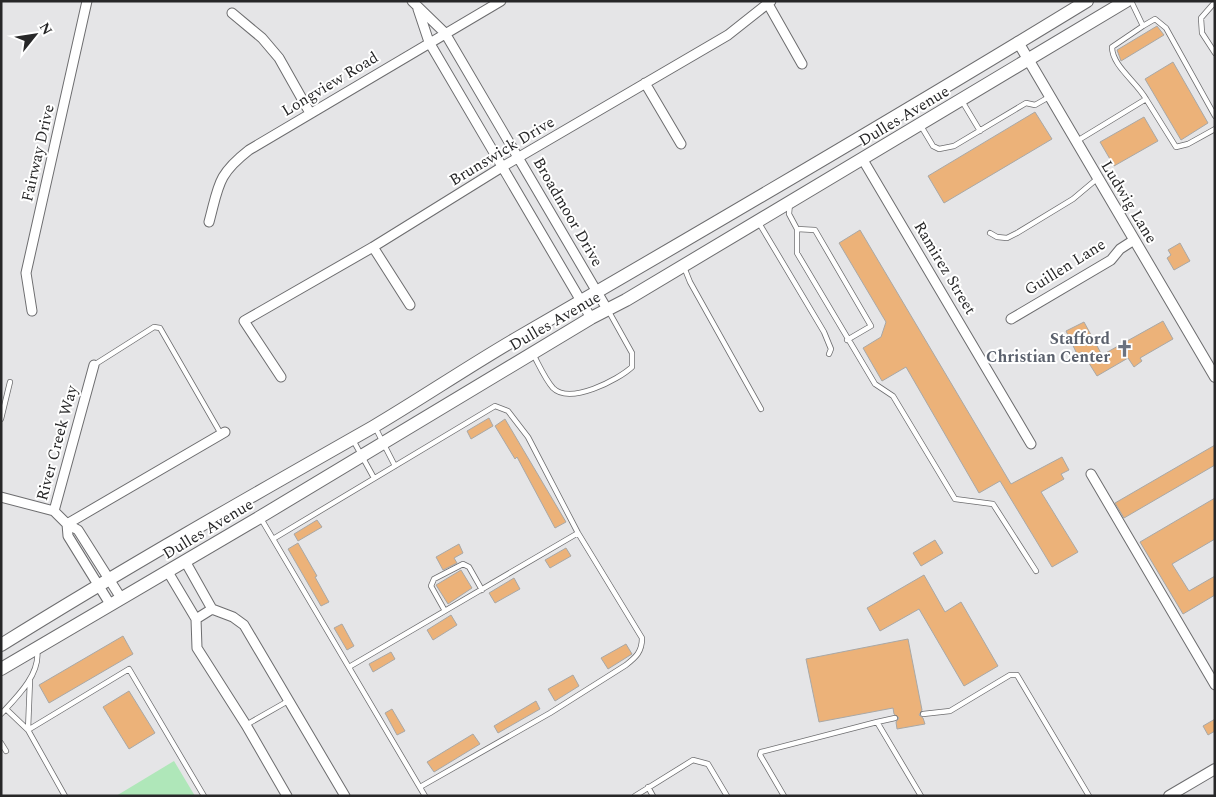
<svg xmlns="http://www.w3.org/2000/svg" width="1216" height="797" font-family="Spectral,serif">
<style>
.green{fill:#afe7b9}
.building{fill:#ecb279;stroke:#a9a8a6}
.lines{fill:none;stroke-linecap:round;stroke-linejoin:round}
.service-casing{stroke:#6d6d6f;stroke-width:6}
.minor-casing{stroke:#6d6d6f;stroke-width:11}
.tertiary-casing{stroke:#6d6d6f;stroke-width:12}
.secondary-casing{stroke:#6d6d6f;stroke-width:14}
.service{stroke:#fff;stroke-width:4.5}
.minor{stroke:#fff;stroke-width:9}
.tertiary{stroke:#fff;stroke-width:10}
.secondary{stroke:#fff;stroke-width:12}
.labels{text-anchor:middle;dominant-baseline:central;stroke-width:4;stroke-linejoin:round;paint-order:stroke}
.street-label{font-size:16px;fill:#272728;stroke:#fff}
.worship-label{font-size:16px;font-weight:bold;fill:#5b616d;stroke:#fff;text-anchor:end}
</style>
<rect width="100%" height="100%" fill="#e5e5e7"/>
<path class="green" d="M174,761L195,796H116Z"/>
<path class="building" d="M1157,26L1164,35L1121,61L1117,50Z
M1173,62L1208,123L1181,140L1145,79Z
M1035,112L1052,139L944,203L928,176Z
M1144,117L1158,141L1114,166L1100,142Z
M860,230L1011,484L1062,457L1069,470L1061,474L1064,479L1041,492L1078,552L1052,567L1000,481L979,493L906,367L882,381L863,348L881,337L886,322L839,243Z
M1180,243L1190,261L1174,270L1167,258L1171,255L1168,250Z
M1163,321L1173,339L1140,358L1142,361L1134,367L1128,358L1097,376L1082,352L1077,354L1066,331L1084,322L1102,355Z
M489,418L493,426L471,439L467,431Z
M505,419L566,522L555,528L517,457L515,459L495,426Z
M1215,445V465L1124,518L1115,503Z
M1215,498V539L1172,564L1189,591L1215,576V595L1183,614L1140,542Z
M317,520L322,527L298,541L294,534Z
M935,540L943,553L921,566L913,553Z
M298,543L317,576L315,577L329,602L321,606L288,549Z
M459,544L463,553L454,558L457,563L443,570L436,557Z
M566,548L571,556L550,568L545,560Z
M461,570L472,588L448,604L436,585Z
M924,575L945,612L961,602L998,666L964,686L919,609L880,631L867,608Z
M514,578L520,589L495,603L489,593Z
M451,615L457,625L433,640L427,630Z
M342,624L354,646L347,650L334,628Z
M123,636L133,654L49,703L39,685Z
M908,639L922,710L919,715L923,718L925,724L897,729L896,722L899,718L894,714L893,708L819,722L806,659Z
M626,644L632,654L608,669L601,658Z
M391,652L395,659L373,672L369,664Z
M573,675L579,686L555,701L548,689Z
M129,691L155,733L129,749L103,707Z
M536,701L540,709L498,733L494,726Z
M392,709L405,731L397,735L385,713Z
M1215,719V731L1208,735L1203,726Z
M473,734L480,744L434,772L427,762Z"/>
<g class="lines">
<defs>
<path id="service" d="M1131,1L1143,26L1155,19L1166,28L1215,116
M1215,2L1201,18L1202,33L1215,53
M1143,26L1112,47C1112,66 1137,82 1146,99
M962,101L980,131
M921,126L933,146L939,149L954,146L1026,103L1035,105L1049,97
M1077,141L1146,99L1176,147L1188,144L1215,129
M790,203L789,214L797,229V253L875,384L893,396L955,499L993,504L1036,571
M759,223L824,332L831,349L829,354
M797,229L815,230L871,326L847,340
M990,233L997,237L1007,238L1017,233L1073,199L1098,178
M684,267L690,282L761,409
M533,354C539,365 545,379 553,388C570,405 618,380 632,367V353L608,310
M94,365L154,327L160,328L221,434
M1,419L10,382
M375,427L395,466
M353,440L374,478
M260,517L425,796
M273,539L495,406L508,411L528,437L578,533L642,638C642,652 636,657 626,665L550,713L420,787
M445,611L431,586L434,579L463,564L469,567L482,590
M349,667L578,533
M6,709L28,730L65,796
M1,714C16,698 41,674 37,650
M923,714L950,711L1010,675H1017L1089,796
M877,722L895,718
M246,725L288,701
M28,730L129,669L204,796
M28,730L30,680
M1,743L6,751
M648,787L653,796
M635,796L693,760L708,764L727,796
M784,796L760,755L761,752L877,722L921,796"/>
<path id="minor" d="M412,1L445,33L607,309
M768,4L802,64
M418,9L429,42L591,318
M232,13L262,38L279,58L310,113
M645,83L681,144
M863,160L1031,444
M209,222C219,185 217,175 249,150L501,1
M373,247L410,305
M32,311L26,273L87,1
M1011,319L1111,260L1120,249L1134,240
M281,377L244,321L373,247L502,167L728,35L771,1
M1091,474L1215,685
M1,497L54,511
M54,511L94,365
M54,511L67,524L78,530L121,598
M67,524L225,432
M67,524L68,536L110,604
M185,561L212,609L233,617L244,625L345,796
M168,572L196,619L197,648L246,725L287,796
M196,619L212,609"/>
<path id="tertiary" d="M1018,42L1215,377
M1169,796L1215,769"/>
<path id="secondary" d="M1,645C123,569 248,498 373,427C422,398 469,366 519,337C709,227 899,116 1087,1
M1,669L260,517L591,318L626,300L1126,1"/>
</defs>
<use href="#service" class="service-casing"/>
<use href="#minor" class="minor-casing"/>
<use href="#tertiary" class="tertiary-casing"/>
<use href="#secondary" class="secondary-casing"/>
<use href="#service" class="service"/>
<use href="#minor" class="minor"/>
<use href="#tertiary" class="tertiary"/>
<use href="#secondary" class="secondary"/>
</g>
<defs>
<symbol id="church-bare" viewBox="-9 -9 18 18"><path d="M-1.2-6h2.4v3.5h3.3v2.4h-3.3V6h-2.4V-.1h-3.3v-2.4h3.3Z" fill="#6b7280" stroke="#fff" stroke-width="2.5" paint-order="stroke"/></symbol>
</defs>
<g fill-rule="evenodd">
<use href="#church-bare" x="1112" y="336" width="25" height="25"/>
</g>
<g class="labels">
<g class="street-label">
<text transform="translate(330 84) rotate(-31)">Longview Road</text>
<text transform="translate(904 116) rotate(-31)">Dulles Avenue</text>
<text transform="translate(502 151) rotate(-31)">Brunswick Drive</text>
<text transform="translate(38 153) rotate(-77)">Fairway Drive</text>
<text transform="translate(1129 202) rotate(59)">Ludwig Lane</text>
<text transform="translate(568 212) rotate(60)">Broadmoor Drive</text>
<text transform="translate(1065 267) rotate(-32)">Guillen Lane</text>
<text transform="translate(945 268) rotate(59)">Ramirez Street</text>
<text transform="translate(555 321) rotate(-30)">Dulles Avenue</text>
<text transform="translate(57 443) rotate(-75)">River Creek Way</text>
<text transform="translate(208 529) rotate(-31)">Dulles Avenue</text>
</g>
<g class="worship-label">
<text x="1110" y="339">Stafford<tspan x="1110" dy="18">Christian Center</tspan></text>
</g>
</g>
<rect width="1216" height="797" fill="none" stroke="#272728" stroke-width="5"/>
<g transform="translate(35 35) rotate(60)" stroke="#ffffff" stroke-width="4" paint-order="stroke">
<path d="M0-4L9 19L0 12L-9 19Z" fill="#272728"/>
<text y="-8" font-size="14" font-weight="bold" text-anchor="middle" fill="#272728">N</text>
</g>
</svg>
